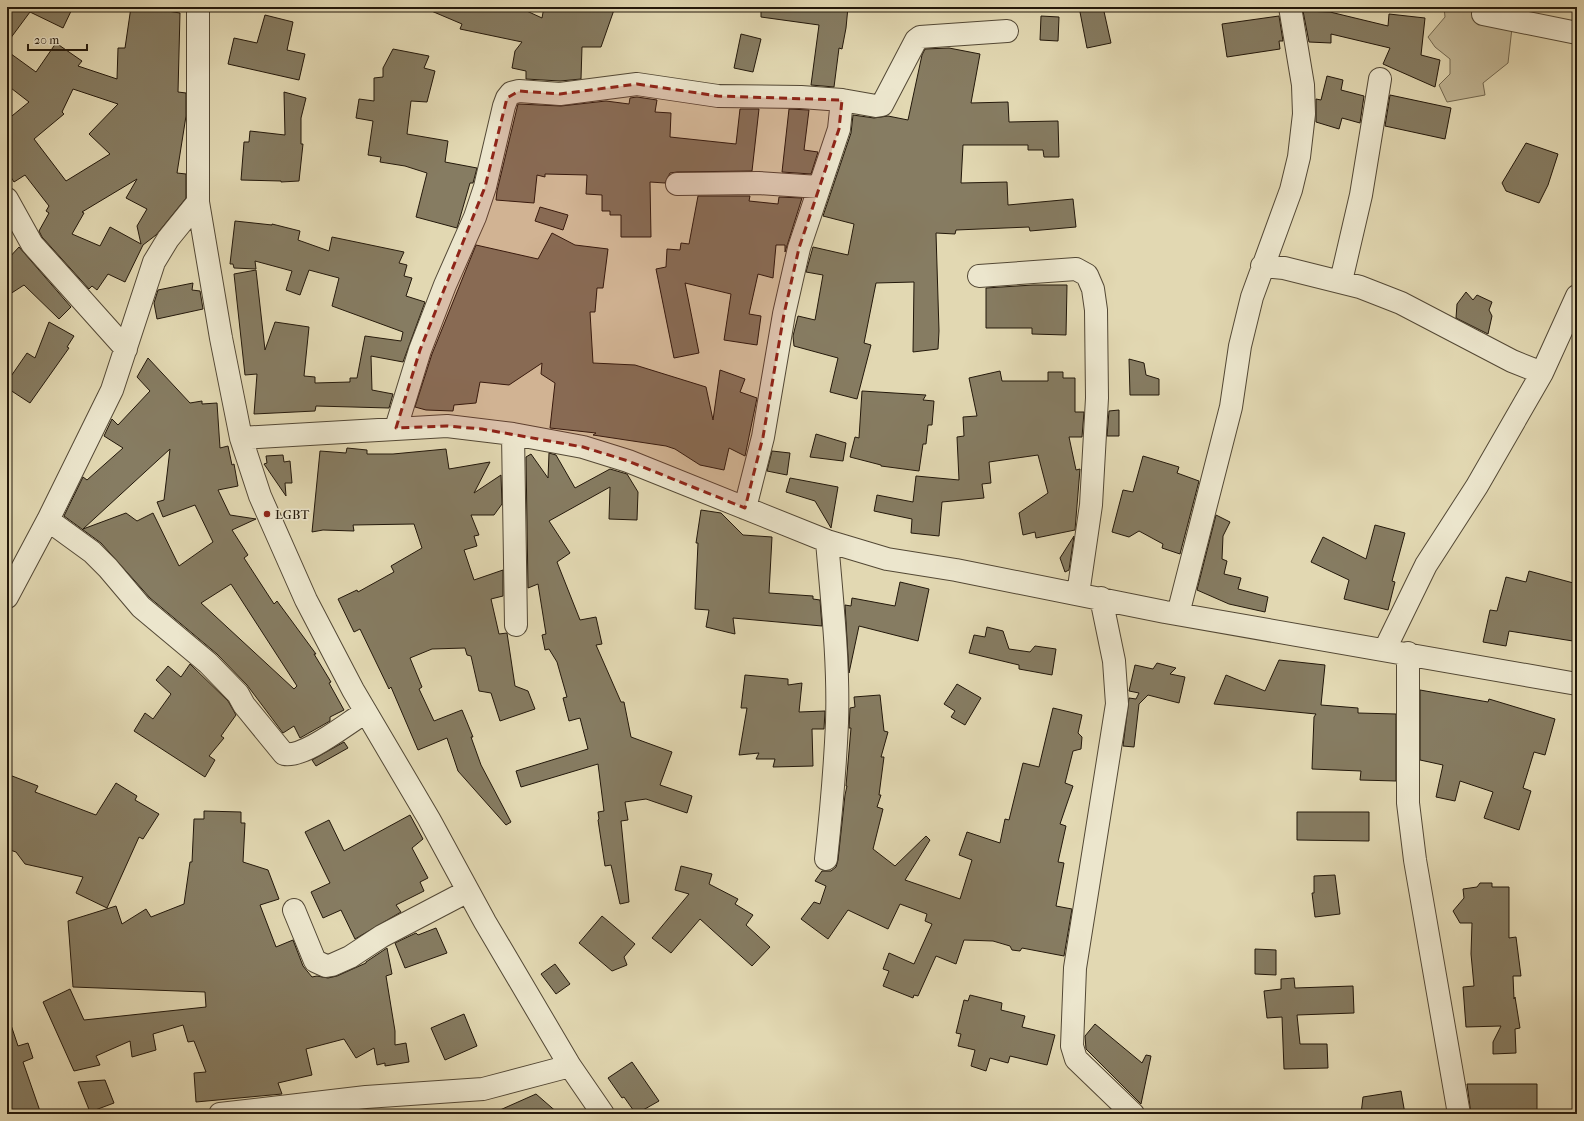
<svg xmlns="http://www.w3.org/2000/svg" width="1584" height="1121" font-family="'IM FELL French Canon',serif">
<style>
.green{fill:#c2b796;stroke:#726850}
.building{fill:#867c62;stroke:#23180b;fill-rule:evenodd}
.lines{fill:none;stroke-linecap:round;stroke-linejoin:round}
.minor-casing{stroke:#534835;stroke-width:24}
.minor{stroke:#ece6cd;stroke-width:22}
.marked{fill:#8f2418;fill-opacity:0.2;stroke:#8f2418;stroke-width:3;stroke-dasharray:8 5;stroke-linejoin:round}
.poi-dot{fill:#8f2418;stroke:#ece6cd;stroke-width:1.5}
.labels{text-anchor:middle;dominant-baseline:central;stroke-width:3;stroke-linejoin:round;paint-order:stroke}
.poi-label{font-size:13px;fill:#23180b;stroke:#ece6cd;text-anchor:start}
</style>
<rect width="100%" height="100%" fill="#e2d8b2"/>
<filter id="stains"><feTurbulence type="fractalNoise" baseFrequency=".005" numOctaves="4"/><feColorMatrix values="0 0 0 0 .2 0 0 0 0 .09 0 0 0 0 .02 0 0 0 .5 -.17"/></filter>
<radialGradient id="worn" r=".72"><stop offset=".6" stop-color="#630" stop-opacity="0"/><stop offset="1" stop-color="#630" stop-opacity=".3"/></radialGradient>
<path class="green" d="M1444,7H1486L1512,28L1508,63L1483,83L1485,95L1447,102L1439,85L1450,74V59L1435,47L1428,37L1445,17Z"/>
<path class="building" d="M7,7H73L63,28L30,12L7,43Z
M131,7H143L180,13L178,92L186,93V116L177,173L186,174V198L156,235L143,245L125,282L108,274L97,290L92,286L89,289L42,237L39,231L49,213L46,211L49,206L25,175L14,182L7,171V120L29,102L7,85V51L36,72L56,43L82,61L78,66L117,79L118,48H125ZM73,89L118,104L89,134L110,154L66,181L34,139L64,114L62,112ZM137,179L126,198L147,209L137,226L141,244L110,227L100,246L72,234L84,213L82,212Z
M422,7H518L542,18L544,7H615L601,47H582L581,79L560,81L526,79V71L512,68L515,51L522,42L460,29L462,24Z
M761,7H848L846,28L842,49L839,48L834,87L811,85L819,25L761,17Z
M1079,7H1103L1111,43L1087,48Z
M1303,11L1330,12L1388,26L1389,14L1425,18L1421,55L1440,60L1435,87L1383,64L1390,48L1331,34V43L1309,42Z
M265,15L293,22L287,50L305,54L299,80L228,64L234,38L257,43Z
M1041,16L1059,17L1058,41L1040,40Z
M1279,16L1283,41H1279L1280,49L1227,57L1222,24Z
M741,34L761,39L753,72L734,68Z
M949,48L980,54L971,103L1008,102L1009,122L1058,121L1059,157H1044L1043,150H1028V145H963L961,183L1007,182L1008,205L1073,199L1076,227L1030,231L1029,227L956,230L955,234L936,233L939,331L938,349L913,352L914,282L876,283L864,343L871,345L857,399L830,392L838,358L794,346L793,336L798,316L815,320L823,275L806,272L813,247L848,255L854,224L823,216L851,133L853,115L874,118L888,116L908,120L922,55L925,49Z
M393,49L429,56L424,68L435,71L427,102L411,101L407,134L448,141L445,162L477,168L473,183H470L457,228L416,217L427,173L405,166L380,162L381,157L368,155L373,121L356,118L359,99L374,101V78L383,77V68Z
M1327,76L1343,80L1341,90L1364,96L1360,123L1342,118L1339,129L1316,122V99L1321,100Z
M284,92L306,98L301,118V144H303L299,181L281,182V181L241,180L244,142H249L250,131L285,135Z
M1390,95L1451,108L1445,139L1385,126Z
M637,97L657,100L655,112L671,113L670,137L736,144L740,109H759L752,171L677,172L670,173L665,183L650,182L651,237H621V215H610V211H602V195L586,194L587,175L545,174V177L537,175L534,203L496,200L497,191L518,104L561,106L606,101L629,104L630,98Z
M789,109L809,110L804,150L818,152L811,174L782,172Z
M1526,143L1558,154L1548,185L1539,203L1506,191L1502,183Z
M698,196H750L749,201L778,204L779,197L802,198L785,252V245H776L773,278L758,274L749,314L761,316L757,345L724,340L731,294L685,283L699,353L674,358L656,269L666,267L667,249L680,250L681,243L689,244Z
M540,207L568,215L563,230L535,221Z
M235,221L272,225V224L300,231L298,240L329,251L332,237L404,252L399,263L407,265L404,276L412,278L406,296L425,302L403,362L371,356L372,390L393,394L389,408L316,406L315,411L254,414L257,374L245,375L234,274L256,270L265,350L275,322L309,327L304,376L315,377V383L350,382V378H357L365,336L401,341L403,332L332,306L339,278L309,270L300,295L286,290L292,271L255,261L256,269L234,268L233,264H230Z
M552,233L575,245L608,249L603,288H597L595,312H590L593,363L635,365L706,387L713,420L720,370L745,379L740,392L757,398L745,456L729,448L724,470L700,465L675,449L666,446L593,435L596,433L550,428L555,383L541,374L542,363L509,385L480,382L476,403L454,405L453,411L426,410L415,407L432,354L476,245L538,259Z
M19,247L71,307L59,319L24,285L7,296V260Z
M193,283L192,290L200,291L203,309L157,319L154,303L158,290Z
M1033,285H1067L1066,335L1032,334V328H986V288Z
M1466,292L1473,300L1477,295L1492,302L1489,310L1492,316L1488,334L1456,318L1457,304Z
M49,322L74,336L67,347L69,348L30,403L7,388V382L27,353L35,358Z
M148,358L190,403L202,401V404L217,403L220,448L228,446L232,465L234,464L238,486L218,490L230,515L256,519L232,530L248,555L244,558L274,604L277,601L316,654H314L331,682L329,683L344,710L330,717V721L300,738L294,726L283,733L247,685L217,654L150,598L101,543L64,516L83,477L87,480L123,448L104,436L112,419L118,425L150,391L137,377ZM170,449L164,500L157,502L163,517L195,505L213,542L179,566L153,513L137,521L126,513L83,529ZM231,584L297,686L294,689L201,603Z
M1129,359L1144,363L1146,375L1159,379V395H1130Z
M1000,371L1002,381H1048V372H1063V378H1075V412H1084L1082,437H1069L1076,470L1080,469L1075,530L1036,538L1035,532L1023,535L1019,513L1048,493L1038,455L989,462L991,483L982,484L984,498L942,502L939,536L911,533L912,519L874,511L877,495L913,502L916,476L959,480L957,437L964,436L963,417L977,416L969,378Z
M862,391L926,395L923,400L934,401L932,425H928L926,444H923L919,471L881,466V465L850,457L855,437L859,438Z
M1119,410V436H1107L1109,411Z
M816,434L846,443L843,461L810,457Z
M347,448L367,450V454H393L446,449L449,469L490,462L474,493L501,475L502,504L494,515H471L479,535L474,536L477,546L464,550L474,580L503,570V596L491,599L499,634L507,633L515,686L528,691L535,709L500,721L491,693L479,691L471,656L467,655L465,648L432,649L410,658L422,687L419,689L434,721L462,710L473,737H471L481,765L511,822L506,825L458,771L447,738L418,750L391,687L389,689L360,629L354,632L338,599L357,590L358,592L394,572L391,566L422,548L414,524L353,525L354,531L323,530L312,532L320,451L346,453Z
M772,451L790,453L787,475L767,471Z
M549,453L556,455L575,488L610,469L627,474L638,492L637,520L609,519L610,487L549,521L570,553L557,562L580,620L596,617L602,644L596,645L621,702H624L631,737L672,752L660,785L692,796L687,813L646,799L625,802L628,820L621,821L629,902L620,904L611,865L605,866L598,820L599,819L598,812L604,811L598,764L521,787L516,771L588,749L580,718L569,721L563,698L567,697L557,662L549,649L545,650L542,635L546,634L538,584L528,588L526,457L531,454L548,478Z
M283,455L284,462L290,461L292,483H285L286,496L264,464L267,463L266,456Z
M1143,456L1179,467L1177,473L1199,481L1180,554L1162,548L1163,544L1139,531L1129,537L1112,532L1123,490L1133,492Z
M790,478L838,487L831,528L815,501L786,492Z
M701,510L721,513L743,535L772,537L769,593L813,596V599L820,600L822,626L733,618L735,634L706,627L709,610L695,609L698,543H696Z
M1216,515L1230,522L1223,536L1222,559L1227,561L1224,574L1241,578L1238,589L1268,597L1265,612L1229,604L1197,590Z
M1375,525L1405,533L1392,581L1395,582L1388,610L1344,599L1349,580L1311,562L1323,537L1366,559Z
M1074,536L1069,570L1065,572L1060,558Z
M1529,571L1577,584V613L1573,641L1509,631L1506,646L1483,642L1490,610L1497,611L1506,577L1526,582Z
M900,582L929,589L918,641L859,626L849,673L845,605L851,606L852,598L895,606Z
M987,627L1003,631L1009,649L1030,652L1035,646L1056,649L1052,675L1019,669V665L969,653L974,635L985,637Z
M1279,660L1325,665L1321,705L1358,708V713L1396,714V781L1360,780L1361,771L1312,769L1314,717L1316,714L1214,704L1226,675L1265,691Z
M1157,663L1176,668L1170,674L1185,677L1179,703L1148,695L1139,704L1134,747L1123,746L1129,698L1136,699L1139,693L1129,691L1135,665L1153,669Z
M190,664L228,701L236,715L221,736L224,738L209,756L215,760L205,777L134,731L145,713L153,719L171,694L156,680L168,666L181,677Z
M745,675L788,679V685L802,683L799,712L825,711L824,729H812L813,766L773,767L775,759H756L759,753L739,755L747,708H741Z
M957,684L981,698L965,725L951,717L955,711L944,704Z
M1420,690L1488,702L1489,699L1555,719L1545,755L1534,752L1523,788L1531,791L1519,830L1484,818L1493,792L1460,781L1455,801L1436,797L1443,765L1420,760Z
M880,695L884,731L888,732L881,757H884L879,795H881L877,807L883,809L873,849L895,866L926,836L930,840L905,880L960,899L972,860L959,855L967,832L1000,843L1005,819L1009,820L1023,763L1039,767L1053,708L1082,715L1078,733L1082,737L1081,749L1073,751L1065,783L1073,786L1060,824L1066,826L1058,862L1064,863L1056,906L1072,909L1064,956L1022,948L1020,951L1012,950L1010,946L993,941L964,940L956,964L936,956L918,996L914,995L913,998L883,986L889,971L883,969L889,953L914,964L932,924L925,921L927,914L900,904L888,929L848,910L828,939L801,919L814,902L820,904L826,886L815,881L822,871H831L836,867L838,860L845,795L847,786H846L851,728H849L850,708L855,707L854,697Z
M344,742L348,748L316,766L312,760Z
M7,774L38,786L35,792L96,815L116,783L137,796L135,800L159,814L143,839L139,837L107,908L76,893L83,877L25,864L16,852L7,849Z
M204,811L241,812V823H245L243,862L268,870L279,899L260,905L276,947L293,940L303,966L312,977L317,976L328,978L337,976L366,963V962L387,948L392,974L386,976L395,1031V1045L406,1043L409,1062L385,1066V1063L377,1065L374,1048L356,1058L344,1039L306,1049L312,1075L278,1083L282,1094L196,1102L194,1073L206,1072L194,1041L188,1042L183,1025L153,1034L156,1050L132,1057L130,1041L96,1056L100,1065L74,1071L43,1002L70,989L84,1020L206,1007L205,992L73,987L68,921L116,906L122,924L146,909L151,917L184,904L190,862H192L194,819H204Z
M1297,812H1369V841L1297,840Z
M410,815L423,839L412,848L428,878L420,882L424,891L396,905L401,912L355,939L341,910L323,918L311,892L330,883L305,832L329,820L344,851Z
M681,866L712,874L709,884L738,899L735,904L753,915L746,925L770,947L752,966L700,919L671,953L652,938L689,894L675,890Z
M1335,875L1340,914L1315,917L1312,893H1314V876Z
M1480,883H1492V887H1509V938L1516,937L1521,976H1513L1514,999L1515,997L1520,1028L1515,1029L1516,1053L1493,1054V1042L1501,1026L1466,1027L1463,987L1474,986L1471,954L1472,923H1460L1453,911L1464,898L1463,889L1477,887Z
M602,916L635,944L624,957L627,965L612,971L579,943Z
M436,928L447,953L405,968L395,943L416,933L418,935Z
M1255,949L1276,950V975L1255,974Z
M555,964L570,984L556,994L541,974Z
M1294,978L1295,988L1353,986L1354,1013L1297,1015L1300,1044H1327L1328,1068L1284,1069L1282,1017L1267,1018L1264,991L1281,989V979Z
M970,995L1002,1003L1001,1010L1025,1016L1022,1027L1055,1035L1047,1065L1010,1056L1008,1063L990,1058L986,1071L971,1066L975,1050L958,1046L961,1034L956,1033L964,1000L968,1001Z
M464,1014L477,1046L445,1060L431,1028Z
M7,1022H10L18,1046L28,1043L33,1058L23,1062L41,1114H10L7,1105Z
M1095,1024L1142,1063L1146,1055L1151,1056L1141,1104L1086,1049L1085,1036Z
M632,1062L659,1101L636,1114L624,1097L622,1098L608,1078Z
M105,1080L114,1103L90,1112L78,1082Z
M1467,1084H1537V1114H1471Z
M1401,1091L1405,1114H1361L1363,1097Z
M536,1094L559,1114H491Z"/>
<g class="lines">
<defs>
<path id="minor" d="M198,7V202L221,338L241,438L260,496L306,600L353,690L429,819L485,922L570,1066L603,1114
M1483,14L1577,33
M677,184L758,183L819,187
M7,199L32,244L126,349
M1262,266L1284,268L1360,287L1401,303L1512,361L1542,373
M979,276L1076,269L1087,275L1093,289L1096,310L1097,398L1091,505L1078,594
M1341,281L1361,195L1380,79
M396,428L420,350L445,285L475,217L485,187L504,106L507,98L511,93L519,91L560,94L637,84L718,96L801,97L842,100L876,106L882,105L916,40L920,37L1007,31
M513,434L516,625
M241,438L447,426L513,434L583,447L628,461L827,541L887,559L956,570L1165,612L1577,684
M745,508L763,437L784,314L799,248L839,129L842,100
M48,520L92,552L108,568L141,607L208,663L238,694L244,705L284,754C305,758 347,723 366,712
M7,597L48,520L112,390L154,262L168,239L198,202
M1101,598L1114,661L1117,704L1075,968L1072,1046L1076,1059L1133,1114
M1178,614L1231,407L1240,346L1252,297L1291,190L1299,157L1304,114L1303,85L1290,7
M1385,649L1426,565L1477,486L1542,373L1577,296
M1408,653V803L1415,860L1459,1114
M826,859C831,814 835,768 837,723C839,662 832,601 827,541
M294,910L315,961L326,966L332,965L350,957L382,936L468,891
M220,1114L366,1097L483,1089L570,1066"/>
</defs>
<use href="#minor" class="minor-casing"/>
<use href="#minor" class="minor"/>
</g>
<path class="marked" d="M637,84L718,96L842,100L839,129L799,248L784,314L763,437L745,508L628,461L583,447L482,429L447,426L396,428L420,350L485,187L507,98L519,91L560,94Z"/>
<circle class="poi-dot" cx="267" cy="514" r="4"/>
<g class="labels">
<g class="poi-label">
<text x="275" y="514">LGBT</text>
</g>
</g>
<rect width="1584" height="1121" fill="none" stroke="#e2d8b2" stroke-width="24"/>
<rect x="8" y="8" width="1568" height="1105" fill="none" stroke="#23180b" stroke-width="2"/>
<rect x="12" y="12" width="1560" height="1097" fill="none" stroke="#23180b"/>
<path d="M28 44v6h59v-6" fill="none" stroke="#23180b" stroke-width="2"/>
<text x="34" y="44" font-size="12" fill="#23180b" stroke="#ece6cd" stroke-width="3" paint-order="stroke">20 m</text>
<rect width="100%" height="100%" filter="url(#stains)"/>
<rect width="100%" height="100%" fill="url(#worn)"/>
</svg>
